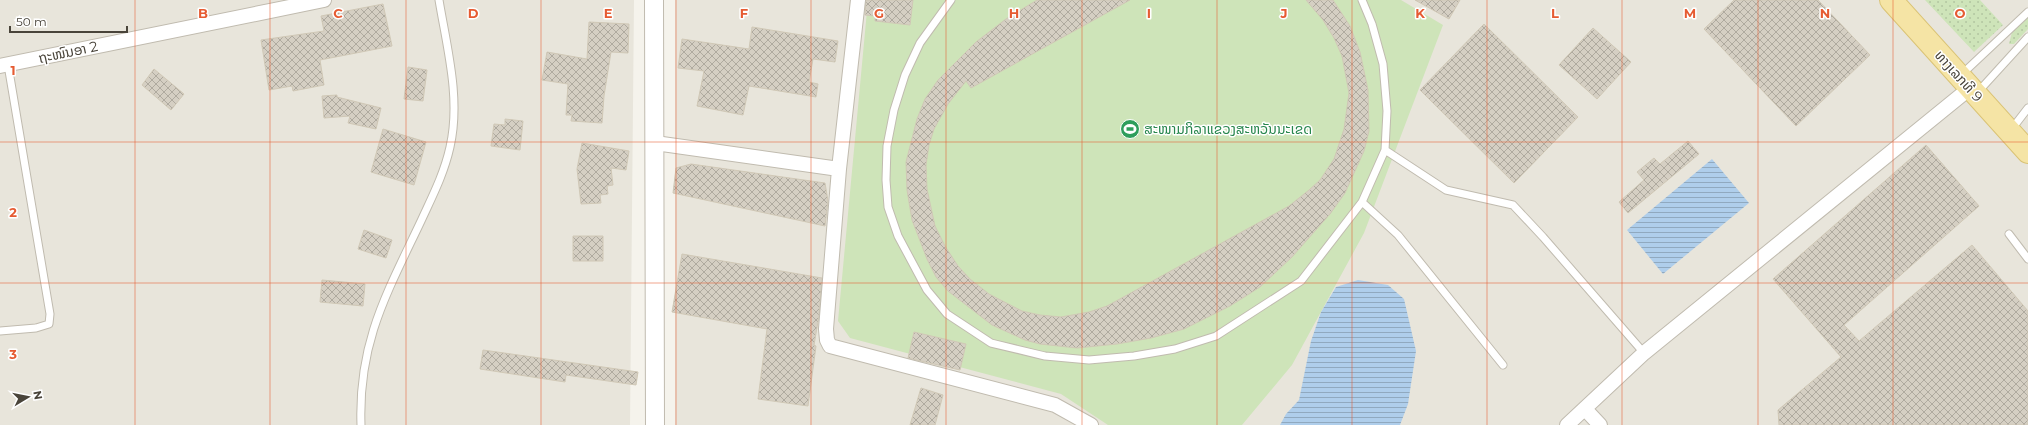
<svg xmlns="http://www.w3.org/2000/svg" width="2028" height="425" font-family="Montserrat,'Noto Sans Lao',sans-serif">
<style>
.residential{fill:#e8e5db}
.grass{fill:url(#grass-dots)}
.pitch{fill:#cee4b9}
.water{fill:url(#water-rules)}
.building{fill:url(#building-cross-hatch);stroke:#d0c8b6}
.lines{fill:none;stroke-linecap:round;stroke-linejoin:round}
.service-casing{stroke:#c0bbaf;stroke-width:9}
.minor-casing{stroke:#c0bbaf;stroke-width:16}
.tertiary-casing{stroke:#c0bbaf;stroke-width:20}
.primary-casing{stroke:#dac375;stroke-width:24}
.service{stroke:#fff;stroke-width:7}
.minor{stroke:#fff;stroke-width:14}
.tertiary{stroke:#fff;stroke-width:18}
.primary{stroke:#f5e4a5;stroke-width:22}
.grid{fill:none;stroke:#e65b32;stroke-width:1;stroke-opacity:0.55}
.labels{text-anchor:middle;dominant-baseline:central;stroke-width:3;stroke-linejoin:round;paint-order:stroke}
.street-label{font-size:14px;fill:#49443a;stroke:#fff}
.leisure-label{font-size:14px;fill:#27864d;stroke:#fff;text-anchor:start}
.grid-label{font-size:13px;text-anchor:middle;font-weight:bold;fill:#e65b32;stroke:#fff;stroke-width:3;stroke-linejoin:round;paint-order:stroke}
</style>
<defs>
<pattern id="grass-dots" width="8" height="8" patternUnits="userSpaceOnUse"><rect width="8" height="8" fill="#cee4b9"/><path d="M2 2h.1M6 6h.1" fill="none" stroke="#b2c5a0" stroke-width="1.8" stroke-linecap="round"/></pattern>
<pattern id="water-rules" width="6" height="5" patternUnits="userSpaceOnUse"><rect width="6" height="5" fill="#afceeb"/><path d="M0 2.5h6" fill="none" stroke="#90a9bf"/></pattern>
<pattern id="building-cross-hatch" width="8" height="8" patternUnits="userSpaceOnUse"><rect width="8" height="8" fill="#d5cfc3"/><path d="M0 0l8 8M0 8l8-8" fill="none" stroke="#afaa9f"/></pattern>
</defs>
<rect width="100%" height="100%" fill="#f5f3ec"/>
<path class="residential" d="M0,0H634L630,425H0Z
M675,0H2028V425H675Z"/>
<path class="grass" d="M1925,0H1980L2003,25L1974,52Z
M2028,17V29L2014,44H2009L2012,32Z"/>
<path class="pitch" d="M868,0H1401L1443,25L1364,233L1292,365L1242,425H1108L1061,394L850,338L838,321Z"/>
<path class="water" d="M1712,159L1749,203L1663,274L1627,230Z
M1358,280L1388,285L1404,299L1416,351L1408,404L1400,425H1280L1286,414L1299,400L1311,341L1321,312L1336,287Z"/>
<path class="building" d="M866,0H913L910,25L875,21V16L865,15Z
M1037,0H1130L971,88L966,81L948,104L934,129L929,145L926,165L927,189L935,226L945,246L958,266L970,279L989,294L1022,311L1040,315L1061,317L1089,312L1107,306L1289,206L1309,190L1320,180L1334,159L1344,129L1349,93L1342,56L1334,38L1323,20L1306,0H1333L1350,26L1360,52L1368,90L1369,131L1364,151L1345,193L1330,214L1292,257L1260,287L1230,306L1184,329L1151,338L1117,344L1077,348L1040,344L1025,340L992,325L948,291L936,277L927,259L912,220L907,190L906,162L917,119L925,99L938,80L976,42L1006,19Z
M1415,0H1460L1449,19Z
M1734,0H1818L1870,55L1796,126L1704,29Z
M383,4L392,46L320,60L324,85L293,91L292,86L269,90L261,40L324,31L321,16Z
M589,22L629,24L628,53L611,52L604,96L602,123L571,121L572,115H566L568,84L542,80L547,52L587,59Z
M1484,24L1578,117L1514,183L1420,90Z
M752,27L838,41L835,62L813,59L809,82L818,84L816,97L749,86L743,115L697,106L704,71L678,68L682,39L749,49Z
M1593,28L1631,62L1597,99L1559,65Z
M408,67L427,70L423,101L404,99Z
M154,69L184,94L171,110L142,85Z
M337,95V97L381,108L376,129L348,123L350,116L324,118L322,96Z
M505,119L523,121L520,150L491,146L494,124L505,125Z
M383,129L426,142L414,185L371,172Z
M1688,141L1699,154L1628,213L1619,202L1644,180L1637,172L1654,158L1660,164Z
M582,143L629,151L626,170L611,168L613,185L607,186L608,194L600,195L601,203L581,204L577,169Z
M1926,145L1979,206L1844,325L1859,341L1972,245L2028,311V425H1779L1778,410L1841,357L1773,279Z
M691,164L825,183L828,201L825,226L673,193L676,168Z
M364,230L392,240L386,258L358,249Z
M573,236H603V261H573Z
M682,254L822,278L819,316L814,345L816,346L808,406L758,399L767,329L672,312Z
M322,280L365,284L363,306L320,302Z
M914,332L966,344L960,370L908,358Z
M483,350L638,372L636,385L566,375L565,382L480,369Z
M921,388L943,395L935,425H910Z"/>
<g class="lines">
<defs>
<path id="service" d="M951,0L920,43L905,75L894,110L887,146L886,180L888,207L898,236L927,290L947,314L991,343L1045,356L1089,360L1134,356L1175,349L1216,336L1301,281L1362,202L1385,150L1387,111L1383,64L1372,24L1362,0
M1961,75L2028,12
M1977,93L2028,37
M2011,130L2028,108
M1385,150L1446,190L1513,205L1543,237L1644,353
M1362,202L1398,235L1503,365
M2009,234L2028,259
M0,331L36,328L49,324L50,314L8,65
M361,425C358,342 387,293 421,221C432,197 444,174 450,147C461,99 447,48 439,0"/>
<path id="minor" d="M0,66L324,0
M655,143L839,169L858,0
M839,169L826,329L827,340L830,346L1055,405L1091,425
M1585,409L1600,425
M1567,425L1644,353L1970,88"/>
<path id="tertiary" d="M654,0L655,425"/>
<path id="primary" d="M1891,0L2028,152"/>
</defs>
<use href="#service" class="service-casing"/>
<use href="#minor" class="minor-casing"/>
<use href="#tertiary" class="tertiary-casing"/>
<use href="#primary" class="primary-casing"/>
<use href="#service" class="service"/>
<use href="#minor" class="minor"/>
<use href="#tertiary" class="tertiary"/>
<use href="#primary" class="primary"/>
</g>
<path class="grid" d="M135,0V425M270,0V425M406,0V425M541,0V425M676,0V425M811,0V425M946,0V425M1082,0V425M1217,0V425M1352,0V425M1487,0V425M1622,0V425M1758,0V425M1893,0V425M0,142H2028M0,283H2028"/>
<defs>
<symbol id="stadium-disc" viewBox="-11 -11 22 22"><circle r="9.5" fill="#2e9e5b" stroke="#fff"/><path d="M0-5a6.5 5 0 1 0 0 10a6.5 5 0 1 0 0-10ZM-3.5-1.8h7v3.6h-7Z" fill="#fff"/></symbol>
</defs>
<g fill-rule="evenodd">
<use href="#stadium-disc" x="1119" y="118" width="22" height="22"/>
</g>
<g class="labels">
<g class="street-label">
<text transform="translate(68 52) rotate(-12)">ຖະໜົນອາ 2</text>
<text transform="translate(1959 76) rotate(48)">ທາງເລກທີ 9</text>
</g>
<g class="leisure-label">
<text x="1144" y="129">ສະໜາມກິລາແຂວງສະຫວັນນະເຂດ</text>
</g>
</g>
<g class="grid-label">
<text x="203" y="18">B</text>
<text x="338" y="18">C</text>
<text x="473" y="18">D</text>
<text x="608" y="18">E</text>
<text x="744" y="18">F</text>
<text x="879" y="18">G</text>
<text x="1014" y="18">H</text>
<text x="1149" y="18">I</text>
<text x="1284" y="18">J</text>
<text x="1420" y="18">K</text>
<text x="1555" y="18">L</text>
<text x="1690" y="18">M</text>
<text x="1825" y="18">N</text>
<text x="1960" y="18">O</text>
<text x="13" y="75">1</text>
<text x="13" y="217">2</text>
<text x="13" y="359">3</text>
</g>
<g transform="translate(28 397) rotate(80)" stroke="#ffffff" stroke-width="3" paint-order="stroke">
<path d="M0-3L7 15L0 10L-7 15Z" fill="#49443a"/>
<text y="-6" font-size="11" font-weight="bold" text-anchor="middle" fill="#49443a">N</text>
</g>
<path d="M10 26v6h117v-6" fill="none" stroke="#49443a" stroke-width="2"/>
<text x="16" y="26" font-size="12" fill="#49443a" stroke="#ffffff" stroke-width="3" paint-order="stroke">50 m</text>
</svg>
